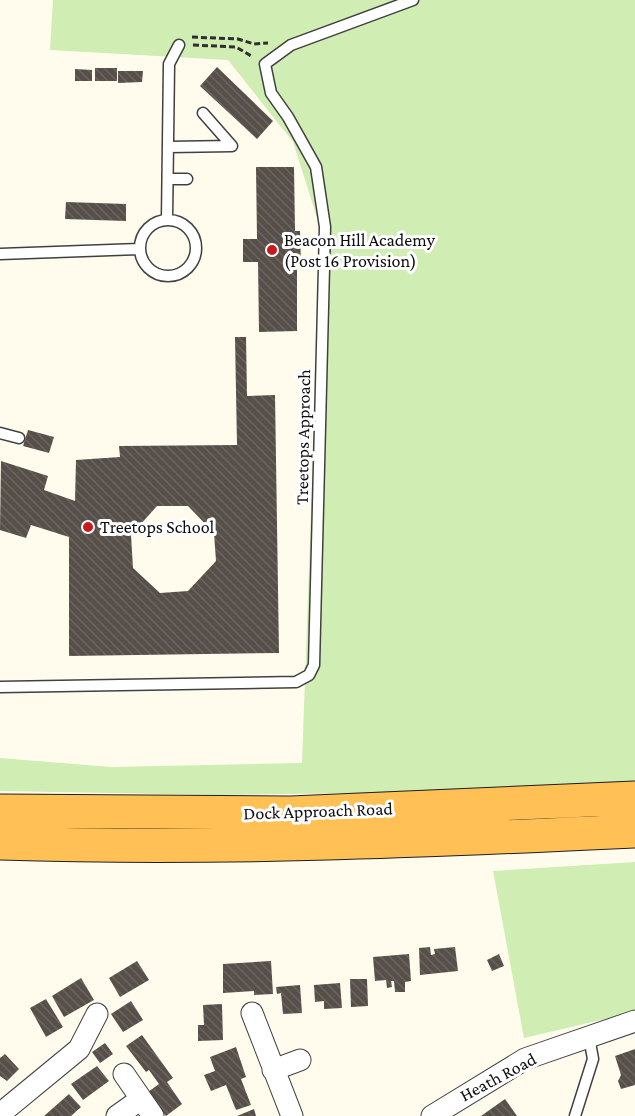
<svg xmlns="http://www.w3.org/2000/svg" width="635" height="1116" font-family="'Crimson Pro',serif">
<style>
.grass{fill:#d0edb4}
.building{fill:url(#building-back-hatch);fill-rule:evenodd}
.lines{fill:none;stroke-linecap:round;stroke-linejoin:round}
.service-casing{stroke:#404040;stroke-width:13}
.minor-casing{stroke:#404040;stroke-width:23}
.trunk-casing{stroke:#1e1e1e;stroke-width:35}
.path{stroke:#2f2f2f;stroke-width:3;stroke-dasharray:6 3;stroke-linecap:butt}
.service{stroke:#fff;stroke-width:10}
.minor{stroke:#fff;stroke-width:21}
.trunk{stroke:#ffc055;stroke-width:33}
.poi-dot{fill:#c81a1e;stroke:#fff;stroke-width:2}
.labels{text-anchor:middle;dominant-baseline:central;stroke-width:6;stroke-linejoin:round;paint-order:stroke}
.poi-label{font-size:18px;fill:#0d0d0d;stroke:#fff;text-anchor:start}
.street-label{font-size:18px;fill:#0d0d0d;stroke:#fff}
</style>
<defs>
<pattern id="building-back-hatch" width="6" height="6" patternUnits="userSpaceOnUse" patternTransform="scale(1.5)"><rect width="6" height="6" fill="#574f49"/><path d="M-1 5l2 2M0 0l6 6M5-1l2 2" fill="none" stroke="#6a645f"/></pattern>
</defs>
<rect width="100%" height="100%" fill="#fffcee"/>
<path class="grass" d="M53,0H635V783L442,792L219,795L0,791V758L111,767L302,763L321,230L293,142L228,60L50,50Z
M635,862V1012L524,1038L493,871Z"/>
<path class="building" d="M217,67L273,121L257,139L200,86Z
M95,68H117V81H95Z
M75,69L92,70V81H75Z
M118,71H143L142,82L118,83Z
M256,167H294L295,231H300L301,267H297V331L259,332L258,262H243V239H257Z
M66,202L126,204V221L65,219Z
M235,337H246L247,396L275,395L279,653L69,656V537L31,525L26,538L0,530L1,461L48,476L44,490L75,501L76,460L120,457L119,446L237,445ZM157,506H188L214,533L216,561L188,591L160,593L133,568L131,535Z
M28,430L54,437L49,453L23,446Z
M430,947L431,955L435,954L434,949L455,947L458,971L420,975L419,948Z
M409,954L411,981L405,982V992H395L394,981H391L392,987L387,988L386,980L375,981L373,957Z
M499,954L504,966L492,971L487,960Z
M137,961L149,980L120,997L109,978Z
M271,961L273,994L254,995V991L223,993V964Z
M81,978L94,1000L64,1017L52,996Z
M350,979H367L368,1006L351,1007Z
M340,983L342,1008L324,1009V1001L315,1002L314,985Z
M300,985L302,1013L283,1014L281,993L277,994L276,987Z
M46,999L63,1027L46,1037L30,1008Z
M131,1001L143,1020L123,1032L111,1014Z
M222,1004L223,1040L198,1041V1025H204L203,1005Z
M142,1035L173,1078L167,1082L182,1104L166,1116L148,1092L159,1084L149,1070L146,1072L126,1046Z
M105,1043L113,1054L100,1063L92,1052Z
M236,1047L246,1077L241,1079L251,1105L236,1110L226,1085L211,1091L204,1075L215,1071L210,1057Z
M635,1049V1085L621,1089L618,1081L621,1075L615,1056Z
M5,1054L19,1069L7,1081L0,1076V1058Z
M97,1066L109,1081L83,1100L71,1084Z
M69,1094L81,1107L71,1116H44Z
M505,1099L517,1116H481Z
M254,1109L256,1116H237Z"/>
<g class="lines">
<defs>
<path id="service" d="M169,147L232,146L203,113
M168,179H187
M167,219L169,64L179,45
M140 248a28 28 0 1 1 56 0a28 28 0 1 1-56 0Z
M0,254L139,249
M0,433L19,438
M0,687L296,682L309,675L314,665L325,227L316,167L288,117L271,93L265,64L291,45L413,0
M575,1116L593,1059L589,1037"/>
<path id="minor" d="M252,1013L292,1116
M273,1070L300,1060
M124,1074L153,1116
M0,1114L79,1049L97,1014
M117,1116L141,1099
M432,1116L525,1059L635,1021"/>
<path id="trunk" d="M0,811L291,813L635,798
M0,843C212,850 423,841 635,831"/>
</defs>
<use href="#service" class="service-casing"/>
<use href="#minor" class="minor-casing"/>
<use href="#trunk" class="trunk-casing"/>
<path class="path" d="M192,37L238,39L254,44L268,43
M193,45L236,47L253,57"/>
<use href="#service" class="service"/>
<use href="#minor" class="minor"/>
<use href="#trunk" class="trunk"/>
</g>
<g class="poi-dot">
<circle cx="272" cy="250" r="6"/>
<circle cx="88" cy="527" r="6"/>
</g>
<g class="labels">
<g class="poi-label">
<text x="284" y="240">Beacon Hill Academy<tspan x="284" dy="21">(Post 16 Provision)</tspan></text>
<text x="100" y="527">Treetops School</text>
</g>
<g class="street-label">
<text transform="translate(303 437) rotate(-89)">Treetops Approach</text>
<text transform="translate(318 811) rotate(-2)">Dock Approach Road</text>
<text transform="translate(498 1077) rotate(-28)">Heath Road</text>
</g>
</g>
</svg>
